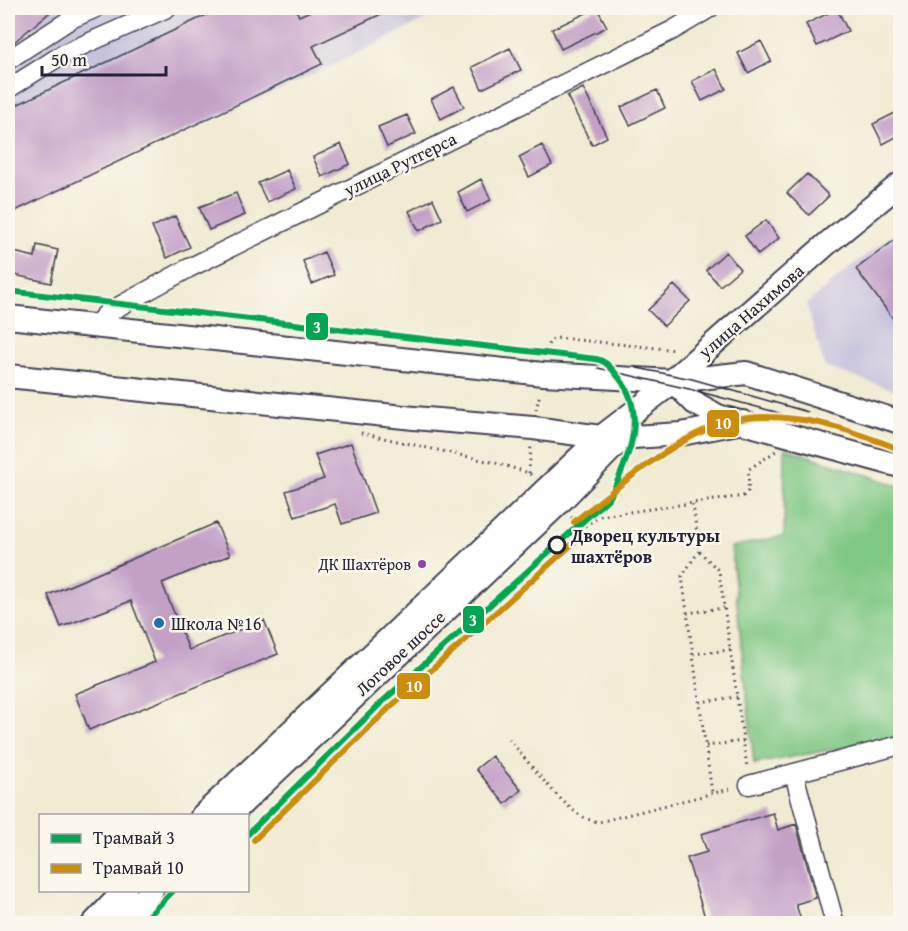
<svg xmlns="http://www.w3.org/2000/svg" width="908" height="931" font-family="'Gentium Book Plus',serif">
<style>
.industrial{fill:#c4c0db}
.green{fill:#7fc784;stroke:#507460;stroke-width:1.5}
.building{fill:#c3a1c7}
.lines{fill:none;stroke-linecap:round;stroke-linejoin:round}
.minor-casing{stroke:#414052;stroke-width:21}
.major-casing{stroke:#414052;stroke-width:26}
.path{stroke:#414052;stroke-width:3;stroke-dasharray:1.5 4.5;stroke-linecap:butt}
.minor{stroke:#fff;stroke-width:18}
.major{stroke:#fff;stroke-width:22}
.tram{stroke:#22223b;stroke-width:1.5}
.tram-1-casing{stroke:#fbf7ec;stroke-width:10}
.tram-2-casing{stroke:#fbf7ec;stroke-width:10}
.tram-1{stroke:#00a651;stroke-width:6}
.tram-2{stroke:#cc8c0c;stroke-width:6}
.stop-dot{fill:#fbf7ec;stroke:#22223b;stroke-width:3}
.bus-dot{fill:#8e44ad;stroke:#fbf7ec;stroke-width:2}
.poi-dot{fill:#1f6fb2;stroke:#fbf7ec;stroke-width:2}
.labels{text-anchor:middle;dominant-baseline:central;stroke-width:5;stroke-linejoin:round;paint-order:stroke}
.bus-label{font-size:16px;fill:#22223b;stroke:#fbf7ec;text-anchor:end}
.street-label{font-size:18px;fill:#22223b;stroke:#fbf7ec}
.stop-label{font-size:18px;font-weight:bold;fill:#22223b;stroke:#fbf7ec;text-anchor:start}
.poi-label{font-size:18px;fill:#22223b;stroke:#fbf7ec;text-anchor:start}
.line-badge{stroke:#fbf7ec;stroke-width:2}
.badge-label{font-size:16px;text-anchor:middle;font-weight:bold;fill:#fff}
</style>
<rect width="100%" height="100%" fill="#fbf7ec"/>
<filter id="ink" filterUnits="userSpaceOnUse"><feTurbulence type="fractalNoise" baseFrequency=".0167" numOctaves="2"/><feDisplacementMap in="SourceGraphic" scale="12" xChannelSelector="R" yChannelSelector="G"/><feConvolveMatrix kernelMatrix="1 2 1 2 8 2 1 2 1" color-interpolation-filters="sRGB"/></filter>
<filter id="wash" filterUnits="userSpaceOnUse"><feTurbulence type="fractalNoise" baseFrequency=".008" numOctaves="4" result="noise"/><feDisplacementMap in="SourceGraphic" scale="24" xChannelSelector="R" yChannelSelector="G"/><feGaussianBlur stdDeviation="1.35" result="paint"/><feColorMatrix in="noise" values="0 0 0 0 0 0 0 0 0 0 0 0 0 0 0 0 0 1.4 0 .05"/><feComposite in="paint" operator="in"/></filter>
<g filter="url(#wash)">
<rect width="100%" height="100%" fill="#f0ebd2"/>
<path class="industrial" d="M8,8H448L340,62L8,211Z
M900,230V392L825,367L806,304L851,267Z"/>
<path class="green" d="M785,448L900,486V737L754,764L731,547L784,536Z"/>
<g id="blocks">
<path class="building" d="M8,8H55L8,47Z
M221,8H295L299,16L317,8H394L313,46L322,64L13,212L8,199V109Z
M597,8L607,27L561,49L552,29Z
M837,9L848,31L817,46L806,24Z
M761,41L771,61L748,73L738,53Z
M510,48L521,70L482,89L472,67Z
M716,69L726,89L702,101L692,81Z
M454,87L464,107L441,119L431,99Z
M583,88L607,137L592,145L567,96Z
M657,90L665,108L630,125L621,107Z
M897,112L900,120V135L883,144L873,124Z
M407,115L416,134L387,147L378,127Z
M341,144L350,164L322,177L313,157Z
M542,145L552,165L529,177L519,157Z
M287,170L296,189L267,202L258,183Z
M807,174L829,196L809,215L787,193Z
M481,179L491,200L467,212L458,192Z
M236,193L245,215L209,230L199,207Z
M433,199L442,219L419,231L409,211Z
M175,216L190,247L167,258L152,227Z
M766,220L779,238L758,255L745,236Z
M900,236V328L856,269Z
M37,245L58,250L51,283L10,274L14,252L35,257Z
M324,252L334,275L312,284L303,261Z
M726,252L740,269L720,286L706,270Z
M674,285L690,301L664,326L648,310Z
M351,443L376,513L342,524L335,504L295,517L286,491L324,479L315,455Z
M216,523L230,555L162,583L189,650L264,620L278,654L89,730L75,694L155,662L131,601L61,627L48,595Z
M492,756L521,790L505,804L476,769Z
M773,813L778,830L796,824L816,898L796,904L802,924H707L687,858L707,852L701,834Z"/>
</g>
</g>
<g filter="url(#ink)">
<use href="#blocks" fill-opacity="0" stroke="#414052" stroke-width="1.5"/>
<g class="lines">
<defs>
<path id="minor" d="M8,60L71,19L96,8
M8,89L63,54L167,8
M94,327L107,313L189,268L673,30L710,8
M794,774L835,924
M749,785L900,745"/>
<path id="major" d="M8,317L543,374L673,381L746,373L900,422
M8,376L414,418L533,428L601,437H633L681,434L743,422
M673,381L695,403L718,416L900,466
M202,816L601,437L669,385L677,376L829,242L900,184
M229,816L558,504L630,430
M93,924L125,890
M120,924L152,890"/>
</defs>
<use href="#minor" class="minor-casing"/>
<use href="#major" class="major-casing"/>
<path class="path" d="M545,356L546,348L551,340L559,338L676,350
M536,410L540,393
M361,433L500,464L529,473L532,476
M529,473L531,445
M693,504L699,551L719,571L747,767
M571,517L580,526L583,527L601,516L743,496L748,491L749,469L776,451
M699,551L682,576L712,793
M687,613L724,608
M693,654L730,650
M700,702L737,697
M509,739C526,759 562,807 585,818C589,820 594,821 599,822L734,788
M706,746L743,741"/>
<use href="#minor" class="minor"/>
<use href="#major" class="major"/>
<path class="tram" d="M598,368L689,389L806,420
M637,368L692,379L808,412"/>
<defs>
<path id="tram-1" d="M8,291L596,359C607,361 613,370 620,379C648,416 628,460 610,497L382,702L248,834
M141,924L174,890"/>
<path id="tram-2" d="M574,522C616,489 674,437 727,422C749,416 773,416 795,419C831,423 864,436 897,448
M254,840L388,709L579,538"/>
</defs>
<use href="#tram-1" class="tram-1-casing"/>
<use href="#tram-2" class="tram-2-casing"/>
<use href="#tram-1" class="tram-1"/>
<use href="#tram-2" class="tram-2"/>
</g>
</g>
<circle class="stop-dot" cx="557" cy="545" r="8"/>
<circle class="bus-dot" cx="422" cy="564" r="5"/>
<circle class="poi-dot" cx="159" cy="623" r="6"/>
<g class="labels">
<g class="bus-label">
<text x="411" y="564">ДК Шахтёров</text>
</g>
<g class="street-label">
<text transform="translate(400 164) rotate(-26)">улица Рутгерса</text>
<text transform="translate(751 311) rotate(-41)">улица Нахимова</text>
<text transform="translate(400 653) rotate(-43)">Логовое шоссе</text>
</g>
<g class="stop-label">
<text x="571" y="535">Дворец культуры<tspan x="571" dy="21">шахтёров</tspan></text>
</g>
<g class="poi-label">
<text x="171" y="623">Школа №16</text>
</g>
</g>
<g class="line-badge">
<rect x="305" y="312" width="24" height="29" rx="6" fill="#00a651"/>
<rect x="706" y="409" width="34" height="29" rx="6" fill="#cc8c0c"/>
<rect x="462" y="605" width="23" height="29" rx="6" fill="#00a651"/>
<rect x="396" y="672" width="35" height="28" rx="6" fill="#cc8c0c"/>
</g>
<g class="badge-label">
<text x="317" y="333">3</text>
<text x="723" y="429">10</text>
<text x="473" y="626">3</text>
<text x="414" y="692">10</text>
</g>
<rect width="908" height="931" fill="none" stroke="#fbf7ec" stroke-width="30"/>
<rect x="39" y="814" width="210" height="78" fill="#fbf7ec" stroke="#a4a2a5" stroke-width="1.5"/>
<rect x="51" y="834" width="30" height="9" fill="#00a651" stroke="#a4a2a5" stroke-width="1.5"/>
<text x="93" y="844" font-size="18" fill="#22223b">Трамвай 3</text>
<rect x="51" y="864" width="30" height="9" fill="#cc8c0c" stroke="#a4a2a5" stroke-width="1.5"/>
<text x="93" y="874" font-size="18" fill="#22223b">Трамвай 10</text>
<path d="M42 66v9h124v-9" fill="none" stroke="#22223b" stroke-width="3"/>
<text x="51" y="66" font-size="18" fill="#22223b" stroke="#fbf7ec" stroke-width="4.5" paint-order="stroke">50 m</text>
</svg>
